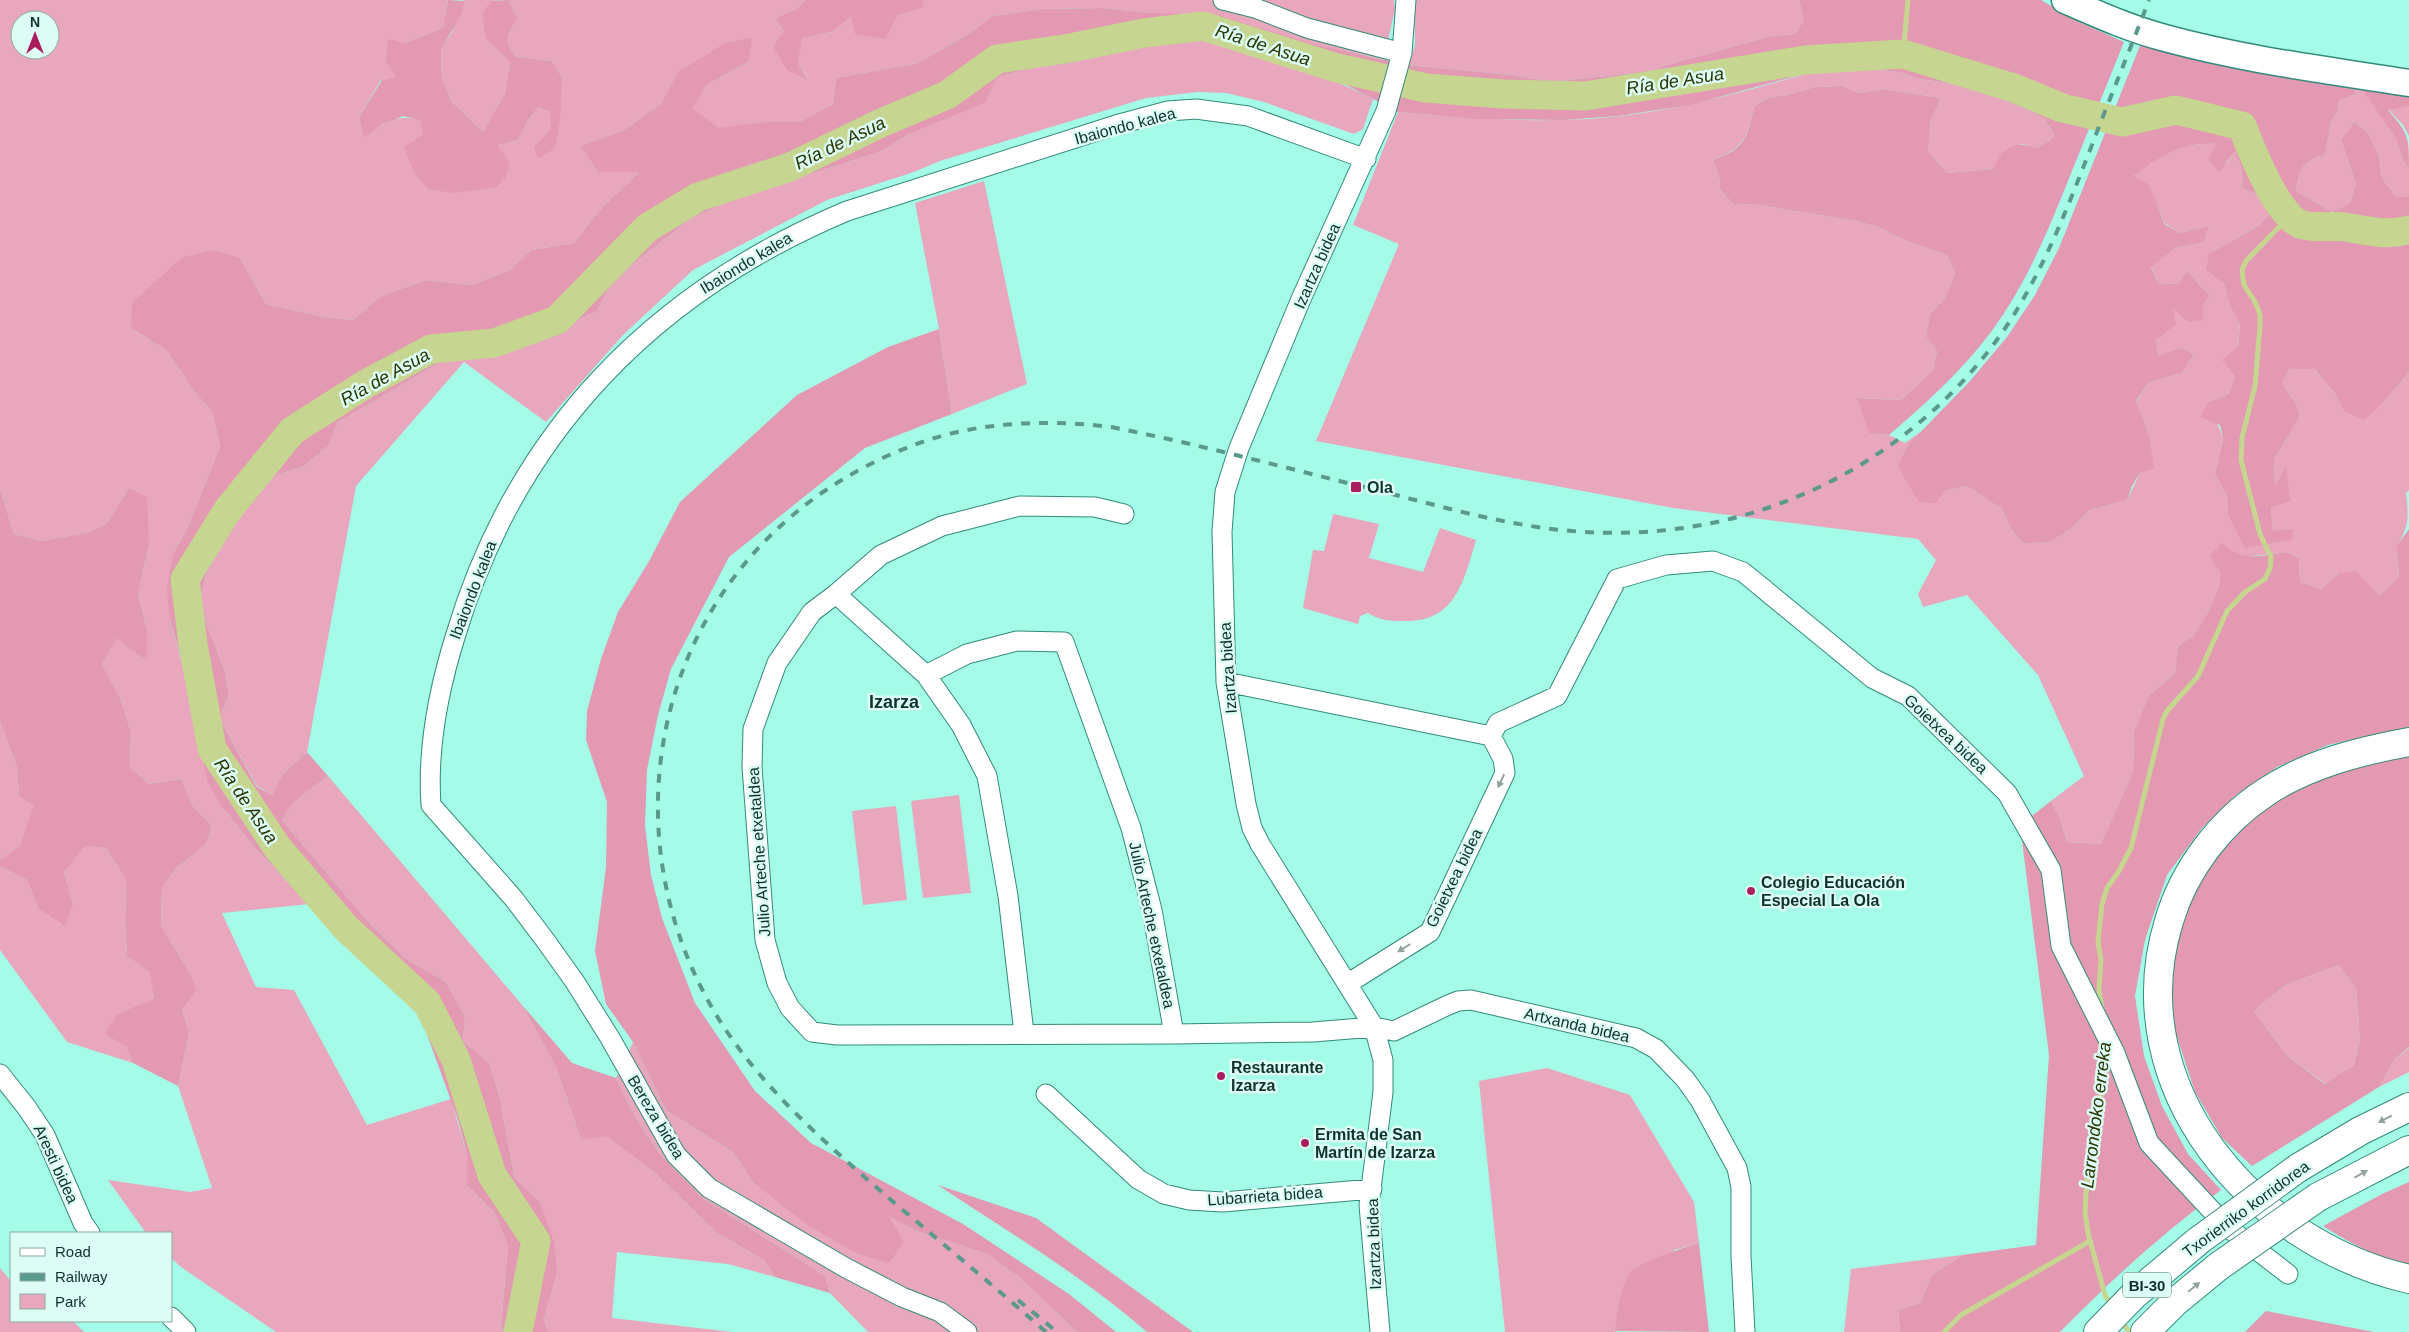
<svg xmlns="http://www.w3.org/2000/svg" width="2409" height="1332" font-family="Helvetica,sans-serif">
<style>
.green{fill:#e8a7bc;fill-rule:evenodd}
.forest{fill:#e299b1;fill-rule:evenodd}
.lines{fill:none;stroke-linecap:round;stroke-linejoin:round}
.stream{stroke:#c6d690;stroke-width:5}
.river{stroke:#c6d690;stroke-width:29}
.street-casing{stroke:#328b7a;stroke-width:21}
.secondary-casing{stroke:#328b7a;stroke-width:29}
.highway-casing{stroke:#328b7a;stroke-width:30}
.street{stroke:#fff;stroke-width:19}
.secondary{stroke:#fff;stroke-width:26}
.highway{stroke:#fff;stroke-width:28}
.rail{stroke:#5a998b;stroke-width:4;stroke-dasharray:9 9;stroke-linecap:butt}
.highway-bridge-casing{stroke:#328b7a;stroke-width:30;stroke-linecap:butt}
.highway-bridge{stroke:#fff;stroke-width:28}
.oneway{fill:#93a3a0}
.poi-dot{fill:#aa1e60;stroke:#dcfcf4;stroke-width:2}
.labels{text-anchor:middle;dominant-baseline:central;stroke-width:5;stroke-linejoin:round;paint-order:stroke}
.shield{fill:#dcfcf4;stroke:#4c6f68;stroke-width:1}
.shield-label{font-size:15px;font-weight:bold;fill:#0e332c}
.street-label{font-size:16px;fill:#0e332c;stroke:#dcfcf4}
.poi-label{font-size:16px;font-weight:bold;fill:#0e332c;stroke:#dcfcf4;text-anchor:start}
.water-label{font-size:18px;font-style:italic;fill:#2b3300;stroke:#dcfcf4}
.neighbourhood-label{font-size:18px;font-weight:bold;fill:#0e332c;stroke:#dcfcf4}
</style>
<rect width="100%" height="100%" fill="#a4fbe7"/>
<path class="green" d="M0,0H448L443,28L405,43L396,78L381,80L359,117L364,137C386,122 394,114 421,120L423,135L477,189L495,188L497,145L518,140L527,122L538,107L550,112L555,148L562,77L551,61L515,56C503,38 507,35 518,18L508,0H805L796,9L775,18L784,31L773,46L808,79L798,63L801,38L832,32L852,16H897L922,7L924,0H1394L1395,9L1384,59L1151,13L1102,8L1043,9L992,16L967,35L918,63L836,78L833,104L800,122H764L718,129L692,108L706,85L748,62L677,73L661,104L624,130L580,146L598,172H639L600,210L574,243L531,250L510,270L472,285L426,280L381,296L353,320L324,317L266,304L240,258L131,328L166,350L194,391L213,413L220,447L187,529L173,554L170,620L223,808L254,847L309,904L222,913L256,987L294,990L367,1125L451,1099L467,1155V1185L494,1212L508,1246L501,1325L504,1332H276L181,1267L171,1258V1233H146L108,1180L190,1192L212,1188L178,1086L189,1033L182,1009L191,975L161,926L162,888L176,868L206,844L212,826L193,806L181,779L149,784L130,767L131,732L120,698L102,664L117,637L147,661V630L138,594L149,545L129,488L106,524L89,532L42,541L14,534L0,489ZM20,20H50V50H20Z
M463,0H505L491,1L486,39L510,62L505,93L483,132L452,102L442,79L441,50L452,32L465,2Z
M1414,0H1799L1804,20L1795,34L1771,36L1660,67L1648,75L1633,73L1552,82L1512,75L1409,65L1415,45Z
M1190,39C1252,53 1317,70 1373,99L1363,129L1354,134L1264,102L1226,93L1198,92L1146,98L940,161L914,172L827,200L693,270L623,335L546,422L464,362L356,486L307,752L282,775L272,795L257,786L219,717L229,696L225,672L199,604L206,575L242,507L274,476L304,466L328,446L338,422L451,356L505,353L597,311L612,281L690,219L736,198L882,151L907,135L944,119L996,78L1028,68L1073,63L1132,48Z
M1822,69H1869L1899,72L1920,79L1967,86L2026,109L2045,119L2055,136L2038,148L2022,144L1993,169L1947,173L1928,151L1931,120L1941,98L1882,89L1857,93L1842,86L1815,87L1788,95L1771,97L1754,106C1748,137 1744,148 1713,160L1719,176L1720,189L1734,205L1753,204L1856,221L1878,227L1904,240L1947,255L1955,273L1945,298L1930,314L1926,337L1937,351L1933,370L1901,400L1858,398L1870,433L1889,435L1905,443L1930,425L1908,445L1897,466L1907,480L1944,491L1967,486L2002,509L2011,529L2024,544L2048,542L2071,529L2090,510L2127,500L2140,473L2149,435L2136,402L2149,382L2182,373L2194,354L2181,348L2158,357L2156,340L2172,307L2203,320V305L2210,296L2187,271L2178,284L2158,283L2151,266L2175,248L2204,242L2209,226L2180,233L2164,223L2157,202L2132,176C2162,155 2180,142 2218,144L2227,163L2235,150L2241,167L2243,188L2258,195L2272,210L2260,225L2209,254L2224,284L2230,306L2240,324L2235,376L2229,394L2209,402L2223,438L2215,474L2227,496L2228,515L2236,528L2293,539L2294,529L2273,532L2271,507L2286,466L2275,488L2274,460L2300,416L2295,402L2282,383L2290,369H2315L2334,392L2344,411L2383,403L2409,372V490L2406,493C2409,518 2409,527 2396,548L2399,577L2379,596L2339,573L2321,589L2300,582L2299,559L2288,552L2246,557L2234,554L2209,555L2220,572L2219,586L2210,609L2194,635L2178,646L2175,674L2149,695L2134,731L2133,771L2101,844L2067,842L2060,819L2051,801L2084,776L2038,675L1967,595L1923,607L1918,594L1936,560L1918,539L1673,508L1316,441L1399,244L1353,225L1398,112C1452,117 1507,121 1561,120C1650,119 1738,94 1822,69Z
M2354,86H2374L2365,92L2396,138L2403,160L2409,169V197H2396L2382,178L2379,156L2368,133L2354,122L2341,140L2356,184L2350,203L2332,212L2296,191C2300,169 2301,161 2325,155L2331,122L2338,110L2339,101L2356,94Z
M2409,106V136L2403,125L2388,109Z
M984,181L1027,384L952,414L939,329L915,203Z
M1333,514L1379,524L1369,558L1423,572L1440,528L1476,540C1464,580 1456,622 1405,621C1389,621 1382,621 1368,613L1360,616L1358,624L1303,608L1313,550L1324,551Z
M0,721L17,767L19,796L35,806L20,845L0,860Z
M328,776L523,1006L557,1069L581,1140L607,1135L653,1171L717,1233L764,1260L775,1277L728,1264L617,1252L612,1318L732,1332H548L544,1319L557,1272L540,1202L514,1177L501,1103L490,1064L463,1041L465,1017L446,982L406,959L370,924L282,820L294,802Z
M959,795L971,893L923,898L911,801Z
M896,806L907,900L863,905L852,811Z
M85,845L106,848L126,880L125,920L127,956L151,972L154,1000L117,1014L133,1063L67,1042L0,950V866L27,880L38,908L73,904L64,872Z
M2339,965L2356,988L2360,1040L2354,1065L2326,1084L2287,1056L2254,1011L2285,985Z
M633,1042L666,1110L733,1152L753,1182L777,1198L888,1215L914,1230L987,1254L1019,1277L1077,1332H868L830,1293L825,1276L701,1197L660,1154L637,1120L616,1078Z
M2409,1048V1072L2379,1087L2394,1060Z
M1547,1068L1630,1095L1694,1202L1699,1243L1674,1250L1615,1332H1618H1505L1479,1081Z
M1962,1255L1932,1275L1920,1303L1898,1310L1900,1332H1844L1851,1269Z
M0,1268L11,1281V1321H73L84,1332H0Z"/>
<path class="forest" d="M448,0L465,1L461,15L441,50L442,79L452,102L483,132L505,93L510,62L486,39L482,14L491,1L508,0L518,18C507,35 503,38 515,56L551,61L562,77L560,121L555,148L539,159L534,148L551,129L550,112L538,107L527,122L518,140L497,145L510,163L506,177L495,188L453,193L428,189L414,172L404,147L423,135L420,120L403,116L383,124L364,138L359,117L382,80L396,77L386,61L388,39L405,43L443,28Z
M805,0H924L923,7L897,16L885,39L855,34L851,17L832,32L802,38L798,63L808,80L787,70L773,46L784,31L775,18L796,9Z
M1799,0H2041L2079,22L2124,42C2106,87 2088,131 2070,176C2048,231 2026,285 1991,332C1962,371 1926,403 1889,435L1869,433L1857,398L1901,400L1933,370L1937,351L1926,337L1930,314L1945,298L1955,273L1947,255L1904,240L1878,227L1856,221L1753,204L1734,205L1720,189L1719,176L1713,160C1744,149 1748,138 1754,106L1771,97L1788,95L1815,87L1842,86L1858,93L1882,89L1941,98L1931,120L1928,151L1947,173L1993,169C2005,146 2012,141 2038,148L2055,136L2045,119L2026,109L1967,86L1920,79L1899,72L1869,69H1822L1690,105L1618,116L1563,120L1478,119L1398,112L1346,85L1229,48L1190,39L1132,48L1073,63L1028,68L996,78L986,102L907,135L882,151L736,198L690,219L612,281L597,311L505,353L451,356L338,422L328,446L304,466L274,476L242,507L206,575L199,604L225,672L229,696L219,717L257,787L272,795L282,775L307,752L328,776L294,802L282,820L370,924L406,959L446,982L465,1017L463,1041L490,1064L501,1103L514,1177L540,1202L554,1242L557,1272L544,1319L548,1332H504L501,1325L508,1246L494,1212L467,1185V1155L458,1120L421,1018L254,847L223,808L208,783L193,718L183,664L170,620L167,589L173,554L187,529L220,447L213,413L194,391L166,350L131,328L132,303L181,258L213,250L240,258L266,304L324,317L353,320L381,296L426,280L472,285L510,270L531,250L574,243L600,210L639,172H598L580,146L624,130L661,104L677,73L725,43L752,38L748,62L706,85L693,108L718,128L764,122H800L833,104L836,78L918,63L967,35L992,16L1043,9L1102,8L1151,13L1218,15L1312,44L1409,65L1512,75L1552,82L1633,73L1648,75L1660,67L1771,36L1795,34L1804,20Z
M2141,43L2354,86L2356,94L2339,101L2338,110L2331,122L2325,155C2301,161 2300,169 2296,191L2332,212L2350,203L2356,184L2341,140L2354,122L2368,133L2379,156L2382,178L2396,197H2409V372L2383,403L2364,420L2344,411L2334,392L2315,369H2290L2282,383L2295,402L2300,416L2274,460L2275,487L2286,465L2290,501L2271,507L2273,531L2294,529L2293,539L2245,548L2228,515L2227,496L2215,474L2223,438L2220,425L2200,417L2209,402L2229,394L2235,376L2222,360L2238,347L2240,324L2230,306L2224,284L2206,269L2209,254L2260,225L2272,210L2258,195L2243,188L2241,167L2235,151L2219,172L2208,159L2217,144C2181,142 2161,156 2133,176L2148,184L2157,202L2164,224L2180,233L2209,226L2204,242L2175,248L2151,267L2158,283L2178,284L2187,271L2210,296L2203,305V320L2188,322L2173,308L2176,324L2156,340L2158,356L2181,348L2194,354L2182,373L2149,382L2136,401L2149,435L2154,469L2140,473L2132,486L2127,500L2090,510L2071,529L2049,542L2024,544L2011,529L2002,509L1967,486L1944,491L1936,503L1919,502L1897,466L1908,445L1970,381L2007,337L2035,295L2059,248Z
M2374,86L2409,91V106L2388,110C2409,134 2409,137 2409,169L2403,160L2396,138L2364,92Z
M939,329L952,414L865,448L729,557L671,669L658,715L647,770L645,826L651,875L662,918L695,1003L755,1091L811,1143L963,1224L1069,1294L1116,1332H1077L1019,1277L987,1254L914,1230L889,1216L904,1242L889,1263L856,1253L806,1224L753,1182L733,1152L666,1110L633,1042L606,1004L595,951L606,867L607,802L586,740L587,711L601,659L618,612L648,563L680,502L797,395L888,347Z
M129,488L147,497L149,545L138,594L147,630V661L117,638L102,664L120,698L131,732L130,767L149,784L181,779L193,806L212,826L206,844L176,868L162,888L161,926L191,975L196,991L182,1009L189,1033L178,1086L133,1063L127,1047L105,1034L117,1014L154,999L150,972L127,956L125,920L126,880L106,848L85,846L64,872L73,904L65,926L38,908L27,880L0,866V860L20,845L34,806L19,796L17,767L0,721V489L14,534L42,541L89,532L106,524Z
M2409,529V727L2328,745L2277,767L2235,796L2202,828L2167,875L2145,940L2135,996L2144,1056L2162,1106L2188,1154L2221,1190C2163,1233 2111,1280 2060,1332H1900L1898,1310L1920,1303L1932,1275L1962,1255L2036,1245L2049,1055L2020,825L2051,801L2060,819L2067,842L2101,844L2133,771L2134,731L2149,695L2175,674L2178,646L2194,635L2210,609L2219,586L2220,572L2209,556L2222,543C2244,564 2260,555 2288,552L2299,559L2300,582L2321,589L2339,573L2356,571L2379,596L2399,577L2396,547Z
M2409,755V1047L2394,1060L2379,1087L2252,1166L2222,1138L2195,1092L2176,1034L2168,985L2175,942L2189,900L2229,835L2262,809L2328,771ZM2339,965L2356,988L2360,1040L2354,1065L2325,1084L2287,1056L2254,1011L2285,985Z
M523,1006L572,1063L616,1078L637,1120L660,1154L701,1197L825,1276L830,1293L775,1277L764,1260L717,1233L653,1171L607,1136L581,1140L557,1069Z
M2409,1182V1266C2377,1257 2351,1244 2323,1226L2382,1194Z
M938,1185L1036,1218L1193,1332H1147C1083,1276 1008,1232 938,1185Z
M1699,1243L1709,1332L1615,1331C1618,1312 1619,1288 1631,1272C1640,1262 1685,1247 1699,1243Z
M2266,1311L2374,1332H2245Z"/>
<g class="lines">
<path class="stream" d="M1903,54L1908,0
M2103,1015L2099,990L2101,960L2098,942L2102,904L2107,888L2119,871L2131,848L2163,719L2167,711L2198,676L2227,611L2245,592L2265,579L2270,568L2271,557L2260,534L2241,460L2242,438L2255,386L2260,326V314L2255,302L2244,285L2242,270L2246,261L2281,225L2286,214
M2107,1048L2097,1127L2089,1143L2085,1212L2088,1233L2105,1295L2112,1307
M2121,1320L2129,1332
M1944,1332L1961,1315L2090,1241"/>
<path class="river" d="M518,1332L536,1241L492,1175L456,1060L427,1003L345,927L277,847L212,749L193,644L185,579L227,511L292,431L364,385L431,349L494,343L557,320L647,228L698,197L790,167L881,123L947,95L997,59L1070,48L1144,33L1203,26L1337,68L1426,88L1503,94L1585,96L1805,60L1903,54L2014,88L2062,108L2122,122L2176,110L2242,126C2251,149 2278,219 2303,225C2316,229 2331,225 2345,227C2369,231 2384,236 2409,230"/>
<defs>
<path id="street" d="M1223,0L1255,8L1307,28L1402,53
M1124,514L1095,507L1020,506L942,526L881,555L836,594L812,612L777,663L753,729L752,767L765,940L777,983L790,1008L812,1032L837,1035L1174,1034L1313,1032L1374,1027L1394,1031L1446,1006L1458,1001L1471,1000L1636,1038L1656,1049L1685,1079L1700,1100L1737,1168L1741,1187V1256L1745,1332
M836,594L926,675L961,725L987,776L1008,896L1024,1033
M926,675L967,654L1017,641L1064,642L1131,828L1152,910L1174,1034
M1226,682L1491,736L1503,759L1505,773L1430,932L1347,984
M1491,736L1498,723L1557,696L1617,579L1666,565L1713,561L1743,572L1872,678L1908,696L2007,793L2051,870L2061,946L2115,1053L2149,1143L2227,1227L2288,1274
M0,1074L27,1108L45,1135L83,1223L90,1233
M1046,1094L1138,1179L1164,1194L1189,1200L1223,1202L1372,1189
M171,1317L186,1332
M967,1332L940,1312L902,1297L846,1268L709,1188L676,1155L610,1038L575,982L545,940L514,899L431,805C427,748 439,688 456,634C517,431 654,292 847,211L1116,125L1168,111L1196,109L1248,116L1366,159
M1380,1332L1369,1205L1383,1092V1060L1374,1027L1260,844L1252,828L1246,804L1226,682L1222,532L1225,492L1239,448L1301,299L1386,111L1402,53L1406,0"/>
<path id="secondary" d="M2065,0C2097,14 2130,29 2165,38C2245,60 2327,70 2409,83"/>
<path id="highway" d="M2409,742C2360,751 2308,764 2266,792C2220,822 2184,870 2169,921C2118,1087 2252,1243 2409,1279
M2298,1168L2360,1131L2409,1107
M2318,1197L2409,1150
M2098,1332L2134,1295L2198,1241
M2145,1332L2174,1303L2219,1266"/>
</defs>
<use href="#street" class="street-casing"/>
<use href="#secondary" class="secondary-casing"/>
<use href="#highway" class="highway-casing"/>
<use href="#street" class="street"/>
<use href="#secondary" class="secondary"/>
<use href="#highway" class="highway"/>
<path class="rail" d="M1018,1300L1057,1332
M1046,1332C995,1287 943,1244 891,1200C822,1140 748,1077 705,995C612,819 659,603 826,490C867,463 914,441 962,431C1012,421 1061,421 1111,427C1203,445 1293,470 1384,492C1443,507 1502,524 1561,530C1665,541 1767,520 1857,467C1922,428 1979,373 2018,308C2048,258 2069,204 2090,150C2109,100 2130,50 2149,0"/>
<defs>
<path id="highway-bridge" d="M2198,1241L2298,1168
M2219,1266L2318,1197"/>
</defs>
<use href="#highway-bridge" class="highway-bridge-casing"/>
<use href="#highway-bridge" class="highway-bridge"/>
</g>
<defs><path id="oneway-solid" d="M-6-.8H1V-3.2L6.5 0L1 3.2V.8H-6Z" transform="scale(1.25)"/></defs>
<g class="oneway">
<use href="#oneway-solid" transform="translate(1501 781) rotate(115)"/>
<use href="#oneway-solid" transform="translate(1404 948) rotate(148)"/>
<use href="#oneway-solid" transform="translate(2385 1119) rotate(153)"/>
<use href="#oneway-solid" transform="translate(2361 1174) rotate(-29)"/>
<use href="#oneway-solid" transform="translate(2194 1287) rotate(-39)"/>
</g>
<g class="poi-dot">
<rect x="1350" y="481" width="12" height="12" rx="2.5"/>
<circle cx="1751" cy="891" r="5"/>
<circle cx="1221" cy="1076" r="5"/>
<circle cx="1305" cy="1143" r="5"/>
</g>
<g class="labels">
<rect class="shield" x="2123" y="1272.5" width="48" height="25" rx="4"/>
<g class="shield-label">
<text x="2147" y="1285">BI-30</text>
</g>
<g class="street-label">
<text transform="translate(1125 126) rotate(-15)">Ibaiondo kalea</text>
<text transform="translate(746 263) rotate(-31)">Ibaiondo kalea</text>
<text transform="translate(1317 266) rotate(-66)">Izartza bidea</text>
<text transform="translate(473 590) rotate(-69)">Ibaiondo kalea</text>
<text transform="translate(1228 668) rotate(-94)">Izartza bidea</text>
<text transform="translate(1946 734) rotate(43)">Goietxea bidea</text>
<text transform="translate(759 852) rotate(-94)">Julio Arteche etxetaldea</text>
<text transform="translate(1454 878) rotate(-64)">Goietxea bidea</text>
<text transform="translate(1152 925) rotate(78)">Julio Arteche etxetaldea</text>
<text transform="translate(1577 1025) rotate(13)">Artxanda bidea</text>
<text transform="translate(656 1117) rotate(59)">Bereza bidea</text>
<text transform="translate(56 1164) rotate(65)">Aresti bidea</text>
<text transform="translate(1265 1196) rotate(-4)">Lubarrieta bidea</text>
<text transform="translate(2246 1209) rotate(-36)">Txorierriko korridorea</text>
<text transform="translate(1374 1244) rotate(-92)">Izartza bidea</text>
</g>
<g class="poi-label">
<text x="1367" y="487">Ola</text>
<text x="1761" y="882">Colegio Educación<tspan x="1761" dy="18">Especial La Ola</tspan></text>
<text x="1231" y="1067">Restaurante<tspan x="1231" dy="18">Izarza</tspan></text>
<text x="1315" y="1134">Ermita de San<tspan x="1315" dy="18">Martín de Izarza</tspan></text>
</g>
<g class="water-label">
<text transform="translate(1263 45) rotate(18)">Ría de Asua</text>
<text transform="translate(1675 81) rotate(-9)">Ría de Asua</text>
<text transform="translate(840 143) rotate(-26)">Ría de Asua</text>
<text transform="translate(385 377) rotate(-29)">Ría de Asua</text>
<text transform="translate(246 801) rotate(56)">Ría de Asua</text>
<text transform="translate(2096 1115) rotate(-83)">Larrondoko erreka</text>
</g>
<g class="neighbourhood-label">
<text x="894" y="702">Izarza</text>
</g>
</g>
<rect x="10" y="1232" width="162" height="90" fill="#dcfcf4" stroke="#8aaca4"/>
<rect x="20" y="1248" width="25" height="8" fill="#ffffff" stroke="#8aaca4"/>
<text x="55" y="1257" font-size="15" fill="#0e332c">Road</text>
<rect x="20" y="1273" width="25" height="8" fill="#5a998b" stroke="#8aaca4"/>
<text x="55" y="1282" font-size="15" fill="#0e332c">Railway</text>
<rect x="20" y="1294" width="25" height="15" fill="#e8a7bc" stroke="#8aaca4"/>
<text x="55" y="1307" font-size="15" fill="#0e332c">Park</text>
<g transform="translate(35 35)"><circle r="24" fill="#dcfcf4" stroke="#8aaca4"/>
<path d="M0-4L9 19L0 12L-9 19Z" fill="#aa1e60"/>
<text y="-8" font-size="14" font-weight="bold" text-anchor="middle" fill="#0e332c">N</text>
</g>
</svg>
